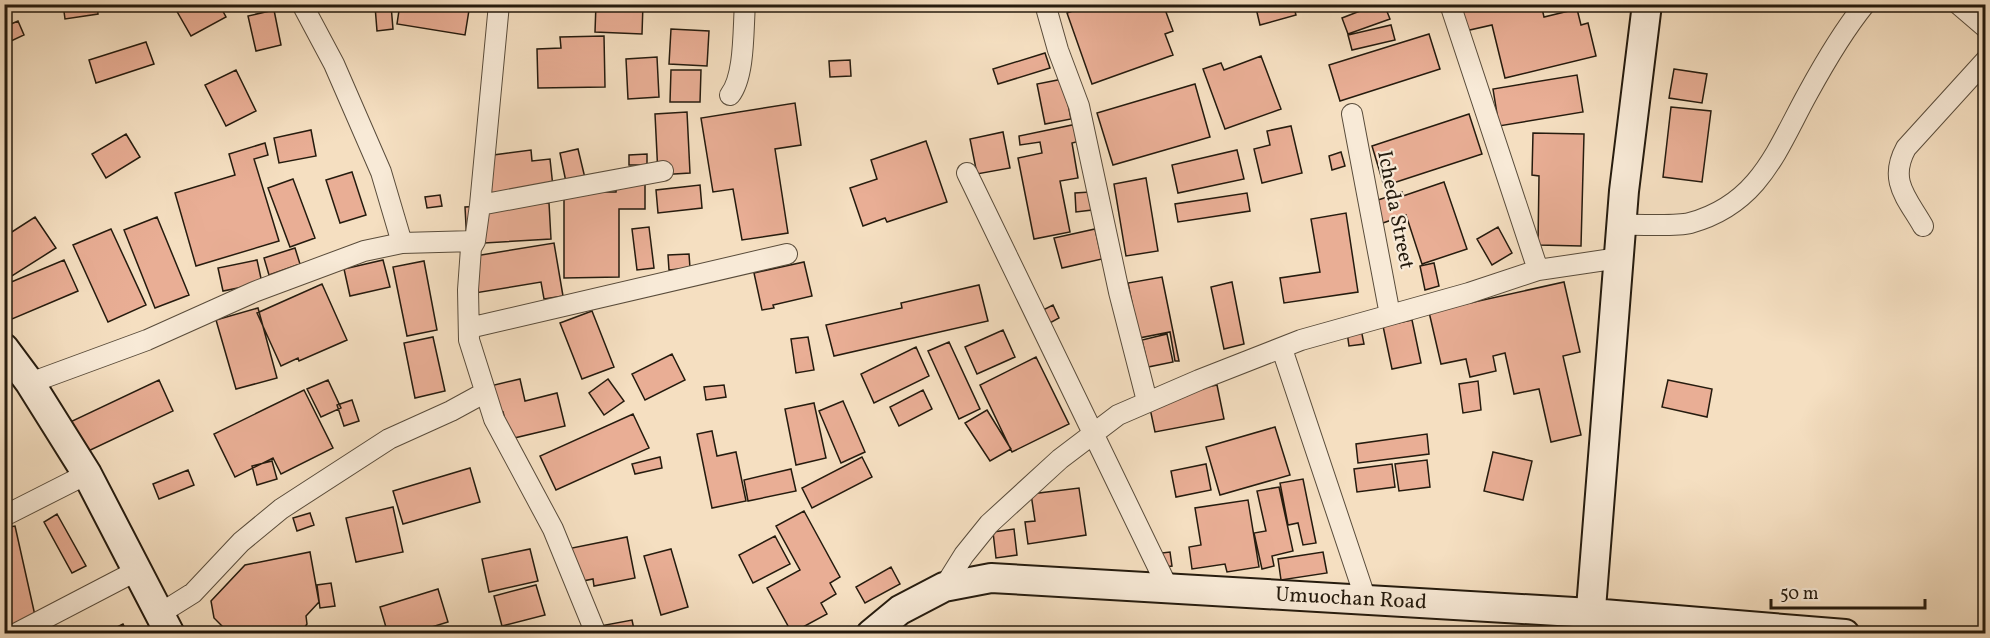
<svg xmlns="http://www.w3.org/2000/svg" width="1990" height="638" font-family="Vollkorn,serif">
<style>
.building{fill:#e9ae95;stroke:#251b0e;stroke-width:1.5}
.lines{fill:none;stroke-linecap:round;stroke-linejoin:round}
.street-casing{stroke:#594c3b;stroke-width:22}
.secondary-casing{stroke:#251b0e;stroke-width:32}
.street{stroke:#f8ead7;stroke-width:20}
.secondary{stroke:#f8ead7;stroke-width:28}
.labels{text-anchor:middle;dominant-baseline:central;stroke-width:4.5;stroke-linejoin:round;paint-order:stroke}
.street-label{font-size:21px;fill:#251b0e;stroke:#f8ead7}
</style>
<rect width="100%" height="100%" fill="#f5dfc1"/>
<filter id="stains"><feTurbulence type="fractalNoise" baseFrequency=".00333" numOctaves="4"/><feColorMatrix values="0 0 0 0 .2 0 0 0 0 .09 0 0 0 0 .02 0 0 0 .5 -.17"/></filter>
<radialGradient id="worn" r=".72"><stop offset=".6" stop-color="#630" stop-opacity="0"/><stop offset="1" stop-color="#630" stop-opacity=".3"/></radialGradient>
<path class="building" d="M63,4H97L98,14L65,19Z
M181,4H219L226,17L191,36L175,8Z
M400,4H470L465,35L397,24Z
M596,4H643L642,34L595,32Z
M1092,4H1163L1173,31L1165,34L1173,55L1092,84L1067,13Z
M1255,4H1293L1296,15L1260,25Z
M1378,4H1384L1390,19L1348,34L1342,18Z
M1445,4H1541L1544,17L1577,9L1581,25L1588,23L1596,56L1505,78L1492,25L1452,34Z
M391,5L393,29L377,31L375,6Z
M274,10L281,45L256,51L248,16Z
M18,21L24,35L9,42L4,27Z
M1391,25L1395,40L1352,50L1348,35Z
M671,29L709,31L707,66L669,64Z
M1429,34L1440,69L1340,101L1329,65Z
M604,36L605,87L538,88L537,49L561,48L560,37Z
M146,42L154,64L96,83L89,60Z
M1045,53L1050,68L998,84L993,69Z
M1261,56L1281,109L1225,129L1203,69L1221,63L1224,70Z
M657,57L659,97L628,99L626,59Z
M850,60L851,76L830,77L829,61Z
M1674,69L1707,74L1702,103L1669,98Z
M236,70L256,111L226,126L205,85Z
M671,70H701L700,102H670Z
M1577,75L1583,112L1499,126L1493,89Z
M1063,79L1071,119L1045,124L1037,84Z
M1195,84L1210,137L1113,165L1097,113Z
M795,103L801,145L775,149L788,233L742,240L733,189L713,192L701,118Z
M1671,107L1711,111L1702,182L1663,177Z
M687,112L690,173L658,175L655,114Z
M1469,114L1482,154L1384,186L1372,146Z
M1077,124L1080,141L1072,143L1078,178L1060,181L1070,232L1034,239L1018,158L1042,153L1040,142L1020,145L1019,136Z
M1291,126L1302,173L1262,183L1254,149L1270,145L1267,131Z
M311,130L316,156L279,163L274,138Z
M1003,132L1010,168L977,174L970,139Z
M1533,133L1584,134L1581,246L1538,245L1539,176L1532,175Z
M126,134L140,157L106,178L92,154Z
M926,141L947,202L887,222L885,218L863,226L850,188L877,179L871,160Z
M265,143L268,155L254,159L279,241L196,266L175,193L235,175L229,154Z
M578,149L585,178L566,182L560,153Z
M531,150L532,161L550,159L553,187L491,194L486,156Z
M1237,150L1244,179L1178,193L1172,165Z
M1341,152L1345,166L1332,170L1329,156Z
M647,154V165H629V155Z
M352,172L366,215L340,223L326,180Z
M1146,178L1158,251L1126,256L1114,184Z
M293,179L315,238L290,247L268,188Z
M1444,182L1467,249L1422,264L1406,215L1380,224L1372,202L1402,192L1403,196Z
M617,184H645V209H619V277L564,278V192H616Z
M700,185L702,208L658,213L656,190Z
M1090,192L1092,210L1076,212L1075,193Z
M1247,193L1250,211L1178,222L1175,204Z
M440,195L442,206L427,208L425,197Z
M549,203L551,239L467,244L465,207Z
M1346,213L1358,292L1284,303L1280,278L1320,272L1311,219Z
M35,217L56,248L4,281V237Z
M157,217L189,295L155,308L124,230Z
M649,227L654,268L637,270L632,229Z
M1498,227L1512,253L1492,265L1477,239Z
M111,229L146,305L108,322L73,245Z
M1095,229L1102,259L1062,268L1054,238Z
M554,243L563,296L544,299L541,282L475,293L469,257Z
M295,248L300,264L269,275L264,258Z
M689,254L690,268L669,270L668,255Z
M64,260L78,291L5,322L4,285Z
M257,260L262,283L223,291L218,268Z
M383,260L390,287L350,296L344,269Z
M424,261L437,330L407,336L393,267Z
M804,262L812,296L773,305L774,308L762,310L754,273Z
M1434,263L1439,286L1425,290L1420,266Z
M1162,277L1179,361H1175L1170,332L1139,338L1128,283Z
M1232,282L1244,344L1224,349L1211,287Z
M1564,282L1580,352L1563,356L1581,435L1551,442L1539,389L1514,394L1505,353L1493,356L1496,371L1470,377L1466,359L1441,364L1429,312Z
M322,284L347,340L299,361L298,358L281,366L257,313Z
M979,285L988,321L834,356L826,325L902,308L901,303Z
M1053,305L1059,318L1048,324L1041,311Z
M258,308L277,378L236,389L216,320Z
M592,311L614,367L582,379L560,323Z
M1412,320L1421,363L1392,369L1383,326Z
M1361,329L1364,344L1349,346L1347,332Z
M1003,330L1015,357L977,374L965,347Z
M1167,334L1173,362L1148,367L1142,340Z
M433,337L445,391L415,398L404,343Z
M808,337L814,370L796,373L791,339Z
M949,342L980,409L959,419L928,351Z
M916,347L929,376L874,403L861,374Z
M672,354L685,380L645,400L632,374Z
M1036,357L1069,424L1012,452L980,385Z
M520,379L525,401L557,393L565,426L510,439L503,412L493,415L486,387Z
M608,379L624,401L604,415L589,393Z
M159,380L173,411L82,454L68,423Z
M328,380L341,408L321,417L307,389Z
M1668,380L1712,389L1707,417L1662,407Z
M1478,381L1481,410L1463,413L1459,384Z
M724,385L726,397L706,400L704,387Z
M1217,385L1224,419L1155,432L1148,399Z
M304,390L333,448L281,474L273,458L235,477L214,434Z
M923,390L932,409L899,426L890,407Z
M352,400L359,421L344,426L337,405Z
M843,401L865,452L841,463L819,411Z
M814,403L826,458L796,465L785,409Z
M987,410L1011,449L990,461L965,423Z
M633,414L649,448L556,490L540,456Z
M1275,427L1290,475L1220,495L1206,447Z
M712,431L717,456L736,452L746,501L712,508L697,434Z
M1427,434L1429,454L1358,463L1356,444Z
M1493,452L1532,461L1523,500L1484,491Z
M660,457L662,468L635,474L632,464Z
M862,457L872,477L812,508L802,488Z
M1427,460L1430,487L1399,491L1395,464Z
M272,461L277,479L257,485L252,466Z
M1206,464L1211,490L1176,497L1171,471Z
M1392,464L1395,487L1357,492L1354,469Z
M470,468L480,502L403,524L393,491Z
M791,469L796,491L748,501L744,480Z
M188,470L194,485L159,499L153,484Z
M1303,479L1316,543L1303,545L1298,523L1288,525L1280,483Z
M1279,487L1293,551L1272,556L1274,566L1262,569L1254,533L1266,531L1257,491Z
M1079,488L1086,535L1028,544L1025,522L1035,521L1031,494Z
M1248,500L1259,567L1227,572L1225,564L1192,569L1189,547L1201,545L1195,508Z
M393,507L403,552L356,562L346,518Z
M804,511L840,577L830,583L836,594L821,603L827,614L792,633L767,588L800,570L776,526Z
M310,513L314,525L297,531L293,518Z
M57,514L86,566L72,573L44,522Z
M15,526L36,620L4,627V528Z
M1014,529L1017,555L996,558L993,532Z
M775,536L790,564L753,583L739,555Z
M627,537L635,578L594,586L593,579L573,583L567,549Z
M530,549L538,581L489,592L482,559Z
M671,549L688,607L661,615L644,556Z
M310,552L319,602L306,616L307,624L300,634H230L214,618L211,601L245,565Z
M1170,552L1172,566L1156,568L1154,554Z
M1323,552L1327,573L1281,580L1278,559Z
M891,567L900,584L865,603L856,587Z
M331,583L335,606L320,608L317,585Z
M536,585L545,615L502,626L494,596Z
M438,589L448,622L409,634H388L380,607Z
M632,620L635,634H602L600,626Z
M123,624L128,634H105V633Z
M1173,629L1233,630V634H1173Z
M1244,631L1294,632V634H1244Z"/>
<g class="lines">
<defs>
<path id="street" d="M302,4L334,64L381,172L402,243
M499,4L480,205L475,241L471,248L468,290L469,340L494,419L553,529L596,634
M1045,4L1058,50L1079,106L1119,292L1147,401
M1450,4L1538,270
M1958,4L1986,28
M730,95C745,76 743,29 745,4
M1352,114L1390,315
M967,173L1168,588
M480,205L663,171
M1622,225C1639,224 1675,227 1690,223C1760,204 1777,149 1808,93C1825,62 1843,31 1865,4
M1923,226C1907,198 1888,181 1906,148L1986,60
M469,328L787,254
M1282,349L1366,600
M30,383L147,340L254,292L364,251L402,243L475,241
M4,516L87,474
M944,587L964,555L989,524L1060,459L1118,415L1199,380L1301,340L1469,293L1538,270L1619,258
M161,613L193,593L241,542L281,509L389,439L451,411L484,393
M15,634L138,570"/>
<path id="secondary" d="M4,348L30,383L87,474L170,634
M871,634L900,610L944,587L991,578L1591,613L1845,634
M1589,634L1624,191L1647,4"/>
</defs>
<use href="#street" class="street-casing"/>
<use href="#secondary" class="secondary-casing"/>
<use href="#street" class="street"/>
<use href="#secondary" class="secondary"/>
</g>
<g class="labels">
<g class="street-label">
<text transform="translate(1395 210) rotate(79)">Icheda Street</text>
<text transform="translate(1351 599) rotate(3)">Umuochan Road</text>
</g>
</g>
<rect width="1990" height="638" fill="none" stroke="#f5dfc1" stroke-width="24"/>
<rect x="6" y="6" width="1978" height="626" fill="none" stroke="#251b0e" stroke-width="3"/>
<rect x="12" y="12" width="1966" height="614" fill="none" stroke="#251b0e" stroke-width="1.5"/>
<path d="M1771 599v9h154v-9" fill="none" stroke="#251b0e" stroke-width="3"/>
<text x="1780" y="599" font-size="18" fill="#251b0e" stroke="#f8ead7" stroke-width="4.5" paint-order="stroke">50 m</text>
<rect width="100%" height="100%" filter="url(#stains)"/>
<rect width="100%" height="100%" fill="url(#worn)"/>
</svg>
